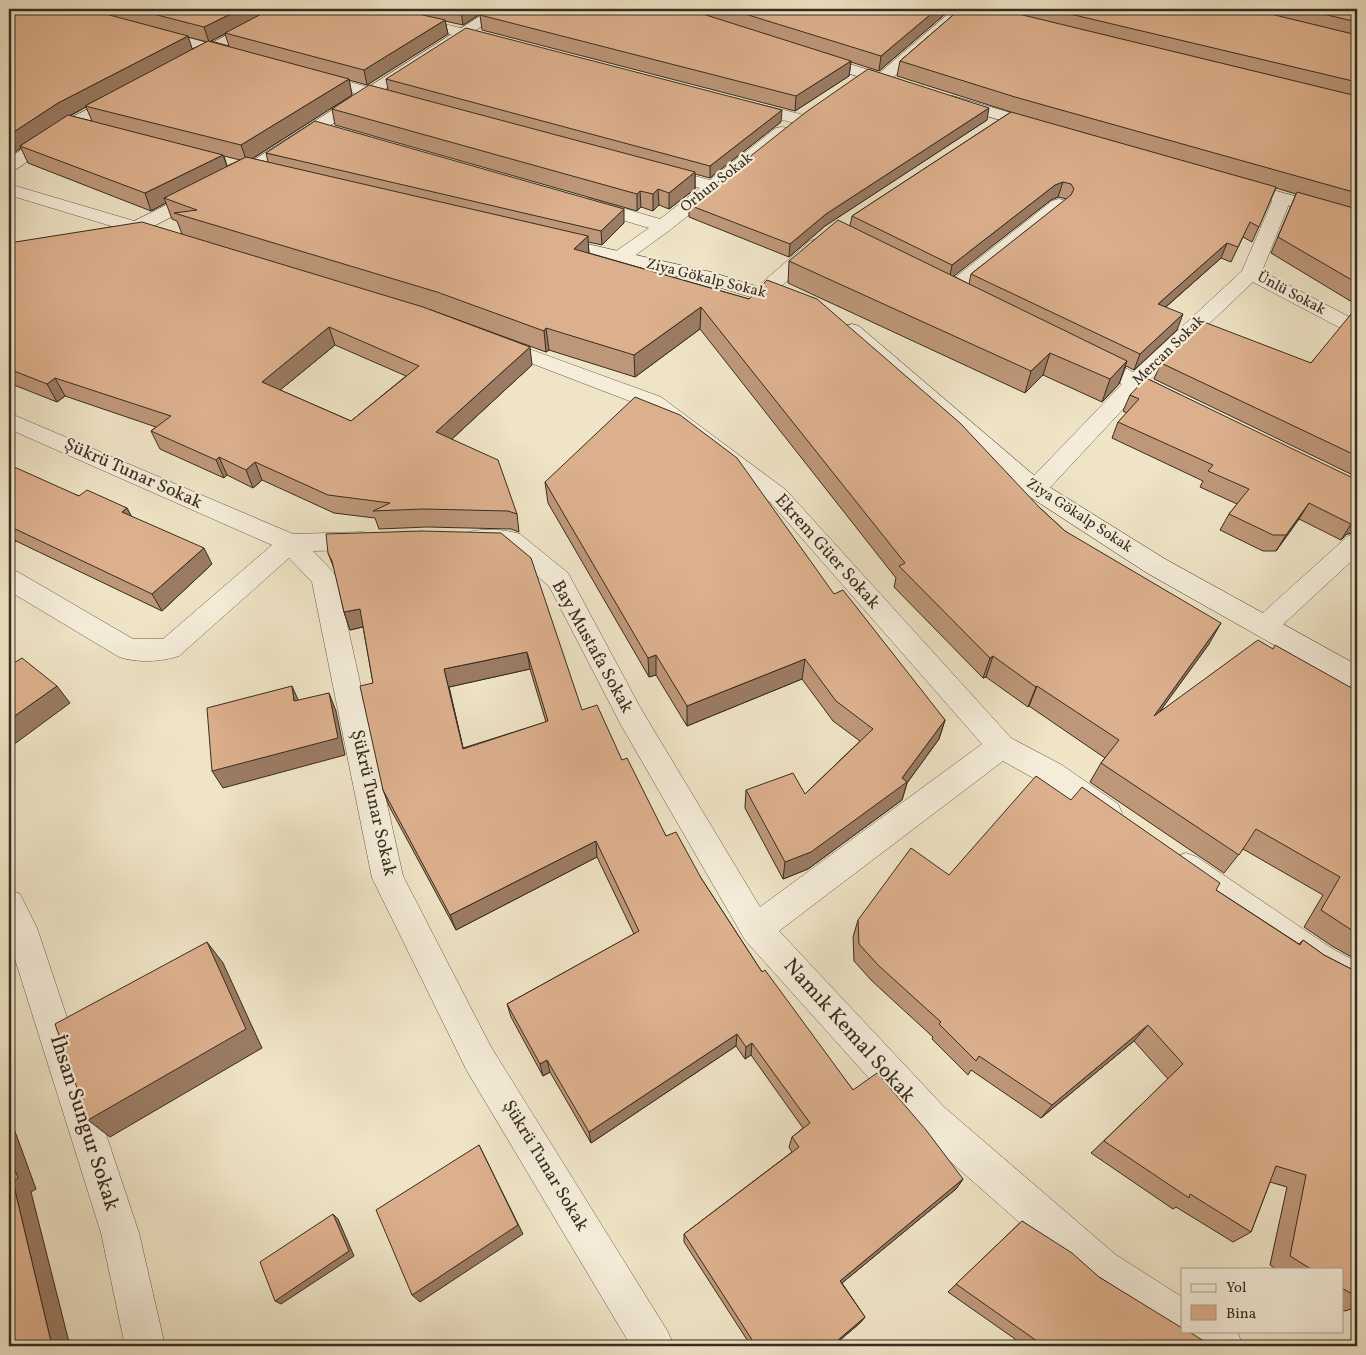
<svg xmlns="http://www.w3.org/2000/svg" width="1366" height="1355" font-family="Vollkorn,serif">
<style>
.lines{fill:none;stroke-linecap:round;stroke-linejoin:round}
.street-casing{stroke:#655a4a;stroke-width:1}
.secondary-casing{stroke:#372c20;stroke-width:1}
.street{fill:#f5edda;fill-rule:evenodd}
.secondary{fill:#f5edda;fill-rule:evenodd}
.wall{fill:#be9779;stroke:#372c20;fill-rule:evenodd}
.shaded-wall{fill:#9b7b63;stroke:#372c20}
.building{fill:#ddb08d;stroke:#372c20;fill-rule:evenodd}
.labels{text-anchor:middle;dominant-baseline:central;stroke-width:4.5;stroke-linejoin:round;paint-order:stroke}
.far-street-label{font-size:15px;fill:#372c20;stroke:#f5edda}
.street-label{font-size:18px;fill:#372c20;stroke:#f5edda}
.near-street-label{font-size:21px;fill:#372c20;stroke:#f5edda}
</style>
<rect width="100%" height="100%" fill="#efe4c6"/>
<filter id="stains"><feTurbulence type="fractalNoise" baseFrequency=".004" numOctaves="4"/><feColorMatrix values="0 0 0 0 .2 0 0 0 0 .09 0 0 0 0 .02 0 0 0 .5 -.17"/></filter>
<radialGradient id="worn" r=".72"><stop offset=".6" stop-color="#630" stop-opacity="0"/><stop offset="1" stop-color="#630" stop-opacity=".3"/></radialGradient>
<g class="lines">
<defs>
<path id="street" d="M357,9H381L499,37L502,40L499,43L494,45L359,12Z
M954,9H969L888,82H876L874,79L876,76Z
M154,28L240,52L243,55L240,58L235,60L149,36L146,33L149,30Z
M315,72L403,97L405,100L403,103L397,105L309,80L307,77L309,74Z
M746,101L804,115L806,119L804,123L798,124L740,109L738,106L740,103Z
M782,127L788,128L790,132L788,136L670,230L626,262L619,264L612,262L609,258L612,254L649,228L582,208L579,204L582,200L588,198L660,219L700,188L654,176L651,172L654,168L660,167L710,180L776,128Z
M9,184L168,231L170,235L168,239L161,241L154,239L9,195Z
M1282,194L1288,195L1291,199L1262,271L1357,321V335L1350,333L1253,282L1150,380L1181,395L1184,400L1181,405C1166,409 1152,399 1139,392L1043,495L1035,497L1027,495L1023,489L1027,483L1122,384L1080,364L1077,359L1080,354C1098,350 1118,365 1133,372L1242,271L1273,199L1276,195Z
M1059,199L1066,201L1068,205L1066,209L957,295L950,297L943,295L940,291L943,287L1052,201Z
M817,239L824,241L827,245L824,249L770,296L763,298L756,296L753,292L756,288L810,241Z
M496,337L661,397L786,490L1011,738L1062,765L1118,804L1122,813L1118,822L1107,826L1096,822L1042,783L1003,761L779,931L944,1107L1116,1255L1182,1297V1331H1237L1243,1346H1187L1183,1339L1168,1334L1088,1283L918,1133L745,940L621,725L549,586L505,549L474,548L465,545L462,539L465,533C481,528 504,529 520,534L568,573L641,709L760,907L982,744L770,502L645,407L489,347L485,343L489,339Z
M9,413L293,534L363,532L372,535L375,541L372,547L363,550L313,551L333,572L337,579L403,876L491,1047L668,1332L674,1346H631L467,1071L377,888L372,878L312,582L289,558L179,656C161,662 137,663 119,657L9,591V570L18,572L133,639H163L272,545L9,429Z
M1357,533V556L1274,633L1265,636L1256,633L1252,626L1256,619L1348,536Z
M1186,853L1197,857L1331,948L1357,962V995L1307,970L1175,877L1170,867L1175,857Z
M9,889L20,894L37,928L139,1233L165,1346H125L101,1233L9,940Z"/>
<path id="secondary" d="M276,9H294L292,12L195,64H183L181,61L183,58Z
M491,9H508L256,174L142,232L108,239L101,237L99,233L101,229L130,223L244,166Z
M815,53L904,81L906,84L904,87L898,89L809,61L807,58L809,55Z
M122,92L128,94L130,97L128,100L78,128L15,170L9,171V158L66,120Z
M953,96L1045,123L1047,127L1045,131L1039,132L947,104L945,101L947,98Z
M1236,180L1357,213V225L1230,189L1227,185L1230,181Z
M552,236L711,272L800,300L803,304L800,308L793,310L698,281L545,246L542,242L545,238Z
M852,324L859,326L1043,483L1165,559L1357,665V689L1347,686L1147,573L1027,495L845,334L842,330L845,326Z"/>
</defs>
<use href="#street" class="street-casing"/>
<use href="#secondary" class="secondary-casing"/>
<use href="#street" class="street"/>
<use href="#secondary" class="secondary"/>
</g>
<path class="wall" d="M9,9H488L463,25L445,21L448,34L367,85L349,80L352,95L252,159L268,162L266,153L624,223L602,245L588,242L589,253L749,299L1040,508L1065,531L1209,644L1160,711L1273,649L1357,691V690V960L1332,946L1304,927L1323,895L1243,849L1224,873L1090,782L1101,763L1105,758L1029,706L1028,707L986,677L983,678L894,587L896,578L700,329L635,377L549,350L546,352L431,310L532,365L452,439L517,514L519,532L511,529L427,527L379,529L375,518L334,513L262,480L253,488L227,475L224,478L160,449L151,431L156,427L65,396L57,402L9,383V243L182,234L177,221L172,219L166,203L151,211L28,163L21,148L9,156ZM225,34L229,46L211,41ZM188,37L207,42L192,49ZM86,107L92,121L70,116ZM224,156L240,160L227,166ZM335,345L406,376L351,421L280,390Z
M490,9H951L879,71L851,62L849,76L795,111L482,30L480,15Z
M960,9H1357V305L1271,253L1296,194L1276,188L1252,242L1243,237L1231,262L1221,258L1166,307L1177,330L1134,370L1126,366L1119,384L1102,402L1043,375L1025,393L788,283L789,261L850,226L852,216L1011,112L897,76L900,61ZM1058,197L1067,199L971,274L969,284L953,276L1051,200Z
M386,79L781,122L710,178L695,174V189L669,209L659,205L653,211L641,207L637,211L335,125L332,109L388,89Z
M987,120L825,226L789,257L689,217V205Z
M1357,309V477L1154,379L1161,363H1311L1354,315Z
M1130,395L1357,480V532L1347,534L1341,540L1299,519L1276,551H1263L1220,530L1229,514L1237,504L1200,487L1203,481L1112,438L1118,422L1127,413L1123,411Z
M9,469L79,496L127,508L131,516L212,564L162,611L16,541L14,543L9,540Z
M545,482L834,594L945,720L939,739L907,783L902,800L808,869L783,879L745,808L746,790L805,794L860,741L833,721L802,679L687,726L656,675L649,677L548,503Z
M422,531L582,710L622,760L666,836L701,878L762,972L853,1090L963,1179L956,1189L842,1283L865,1317L860,1323L833,1346H751L684,1242V1234L792,1152L789,1147L792,1137L803,1128L751,1055L745,1059L736,1046L591,1143L550,1072L543,1076L511,1017L507,1004L634,934L597,857L456,930L389,806L383,790L373,683L363,627L350,630L344,612L335,571L328,553ZM530,669L546,722L463,748L449,687Z
M1071,800L1216,890L1299,944L1303,940L1324,955L1357,972V1307L1345,1311L1342,1310V1269H1276L1270,1265L1287,1187L1270,1182L1251,1232L1233,1242L1176,1207L1173,1209L1091,1153L1168,1079L1134,1041L1041,1118L971,1070L968,1075L932,1039L933,1037L872,981L854,961L853,937L858,920L949,875Z
M1022,1221L1099,1277L1206,1346H1025L948,1292Z"/>
<path class="shaded-wall" d="M241,9H272L209,42L204,27Z
M463,9H488L463,25L461,10Z
M937,9H951L879,71L881,56Z
M445,20L448,34L367,85L364,70Z
M188,36L193,51L85,106L86,107L65,118L20,146L21,148L9,156V135L58,103Z
M851,61L849,76L795,111L796,96Z
M349,79L352,95L247,162L241,145Z
M989,108L987,120L825,226L789,257L790,244L826,214Z
M782,110L781,122L710,178V166Z
M223,155L229,172L164,198L166,203L151,211L145,193Z
M695,172V189L669,209V193Z
M1063,182L1058,197L1051,200L949,280L952,265L1055,185Z
M658,189L659,205L653,211V194Z
M640,191L641,207L637,211V194Z
M624,209V223L602,245L601,231Z
M588,236L589,257L574,249Z
M1227,243L1221,258L1152,319L1158,304Z
M701,307L700,329L635,377L634,355Z
M1183,314L1177,330L1134,370L1140,354Z
M329,327L335,345L268,400L262,382Z
M546,328L549,350L546,352L544,331Z
M530,347L532,365L440,450L436,432Z
M1050,353L1043,375L1025,393L1031,371Z
M1127,361L1119,384L1102,402L1110,379Z
M55,378L65,396L57,402L47,384Z
M219,457L227,475L224,478L216,460Z
M255,462L262,480L253,488L246,470Z
M1309,503L1299,519L1276,551L1286,535Z
M127,508L136,525L122,512Z
M1357,519V532L1347,534L1341,540L1351,524Z
M9,531L16,541L14,543L9,535Z
M204,548L212,564L162,611L152,594Z
M360,609L366,626L350,630L344,612Z
M1221,623L1209,644L1142,736L1154,716Z
M527,652L530,669L449,687L467,765L444,669Z
M656,655V675L649,677L648,658Z
M993,656L986,677L983,678L990,658Z
M805,659L802,679L687,726V706Z
M57,686L70,703L9,748V720Z
M292,686L300,704L294,701Z
M1037,686L1029,706L1028,707L1036,687Z
M329,693L336,711L345,755L223,788L212,771Z
M945,720L939,739L907,783L902,800L808,869L783,879L785,862L902,778Z
M596,841L597,857L456,930L450,915Z
M207,942L223,963L262,1048L110,1137L88,1120Z
M1148,1025L1134,1041L1041,1118L1052,1105Z
M737,1034L736,1046L591,1143L589,1132Z
M752,1043L751,1055L745,1059L746,1047Z
M547,1060L550,1072L543,1076L540,1064Z
M9,1084L13,1092L9,1095Z
M9,1115L36,1189L31,1192L70,1346H52L13,1182L9,1153Z
M479,1145L523,1234L420,1302L412,1295Z
M963,1179L956,1189L836,1288L840,1281Z
M333,1214L338,1219L354,1256L281,1304L275,1301Z
M865,1317L860,1323L833,1346H831Z
M72,1341L89,1346H75Z"/>
<path class="building" d="M9,9H87L188,36L58,103L9,135Z
M134,9H241L204,27Z
M271,9H397L445,20L364,70L225,33Z
M490,9H687L851,61L796,96L480,15Z
M729,9H937L881,56Z
M960,9H998L1357,96V193L1015,97L900,61Z
M1049,9H1250L1357,35V82Z
M1302,9H1357V22Z
M466,28L782,110L710,166L386,79Z
M208,41L349,79L241,145L85,106Z
M868,69L989,108L826,214L790,244L689,205L806,112Z
M369,85L695,172L669,193L658,189L653,194L640,191L637,194L332,109Z
M1011,112L1276,187L1259,227L1250,222L1238,247L1227,243L1158,304L1183,314L1140,354L971,274L1071,195L1074,189L1071,184L1063,182L1055,185L952,265L852,216Z
M68,115L223,155L145,193L20,146Z
M315,121L624,209L601,231L266,153Z
M246,157L588,236L574,249L749,299L767,280L817,299L960,423L1040,508L1065,531L1221,623L1154,716L1258,640L1273,649L1275,645L1357,691V690V933L1350,929L1321,910L1340,877L1256,829L1239,855L1101,763L1119,740L1037,686L1036,687L993,656L990,658L899,566L905,563L701,307L634,355L546,328L544,331L437,292L174,213L197,210L164,198Z
M1297,192L1357,209V283L1278,237Z
M838,220L1127,361L1110,379L1050,353L1031,371L789,261Z
M142,222L423,307L530,347L436,432L498,460L517,514L508,511L423,509L373,511L390,503L328,495L255,462L246,470L219,457L216,460L151,431L171,416L55,378L47,384L9,369V243ZM329,327L419,366L351,421L262,382Z
M1351,314L1357,317V456L1161,363L1204,322L1311,363Z
M1146,378L1357,480V519L1351,524L1309,503L1286,535H1273L1229,514L1249,489L1208,471L1213,465L1118,422L1139,399L1130,395Z
M635,397L680,415L737,458L834,594L843,590L945,720L902,778L907,782L811,852L785,862L746,790L793,773L805,794L873,729L836,701L805,659L687,706L656,655L648,658L545,482Z
M12,466L79,496L87,490L127,508L122,512L204,548L152,594L9,526V469Z
M422,531L501,533L531,558L582,710L597,705L622,760L627,758L666,836L676,832L701,878L762,972L765,970L853,1090L877,1073L926,1130L963,1179L840,1281L865,1317L831,1346H756L684,1234L799,1147L792,1137L810,1123L752,1043L746,1047L737,1034L589,1132L547,1060L540,1064L507,1004L639,931L596,841L450,915L383,790L360,686L373,683L360,609L344,612L332,561L328,553L326,534ZM527,652L548,721L463,749L444,669Z
M22,658L57,686L9,720V666Z
M292,686L294,701L329,693L338,738L212,771L207,708Z
M1036,776L1071,800L1082,787L1220,883L1216,890L1300,945L1303,940L1324,955L1357,972V1297L1342,1288V1269H1311L1290,1256L1306,1175L1276,1166L1251,1232L1190,1194L1189,1198L1104,1141L1183,1064L1148,1025L1052,1105L979,1056L976,1061L939,1024L941,1022L878,965L859,944L858,920L911,848L949,875Z
M207,942L246,1029L88,1120L55,1024Z
M479,1145L518,1225L412,1295L376,1210Z
M9,1153L18,1178L13,1182L52,1346H9Z
M333,1214L349,1251L275,1301L260,1262Z
M1022,1221L1072,1253L1099,1277L1182,1328V1331H1188L1207,1343L1206,1346H1044L956,1284Z
M72,1341L75,1346H65Z"/>
<g class="labels">
<g class="far-street-label">
<text transform="translate(717 183) rotate(-38)">Orhun Sokak</text>
<text transform="translate(706 279) rotate(14)">Ziya Gökalp Sokak</text>
<text transform="translate(1291 294) rotate(28)">Ünlü Sokak</text>
<text transform="translate(1169 351) rotate(-44)">Mercan Sokak</text>
<text transform="translate(1079 516) rotate(33)">Ziya Gökalp Sokak</text>
</g>
<g class="street-label">
<text transform="translate(133 474) rotate(24)">Şükrü Tunar Sokak</text>
<text transform="translate(827 552) rotate(48)">Ekrem Güer Sokak</text>
<text transform="translate(592 647) rotate(61)">Bay Mustafa Sokak</text>
<text transform="translate(373 803) rotate(77)">Şükrü Tunar Sokak</text>
<text transform="translate(545 1166) rotate(59)">Şükrü Tunar Sokak</text>
</g>
<g class="near-street-label">
<text transform="translate(849 1031) rotate(48)">Namık Kemal Sokak</text>
<text transform="translate(84 1123) rotate(72)">İhsan Sungur Sokak</text>
</g>
</g>
<rect width="1366" height="1355" fill="none" stroke="#efe4c6" stroke-width="30"/>
<rect x="10" y="10" width="1346" height="1335" fill="none" stroke="#372c20" stroke-width="2.5"/>
<rect x="15" y="15" width="1336" height="1325" fill="none" stroke="#372c20"/>
<rect x="1181" y="1268" width="162" height="65" fill="#f5edda" stroke="#a9a090"/>
<rect x="1191" y="1284" width="25" height="8" fill="#f5edda" stroke="#a9a090"/>
<text x="1226" y="1292" font-size="15" fill="#372c20">Yol</text>
<rect x="1191" y="1305" width="25" height="15" fill="#ddb08d" stroke="#a9a090"/>
<text x="1226" y="1318" font-size="15" fill="#372c20">Bina</text>
<rect width="100%" height="100%" filter="url(#stains)"/>
<rect width="100%" height="100%" fill="url(#worn)"/>
</svg>
